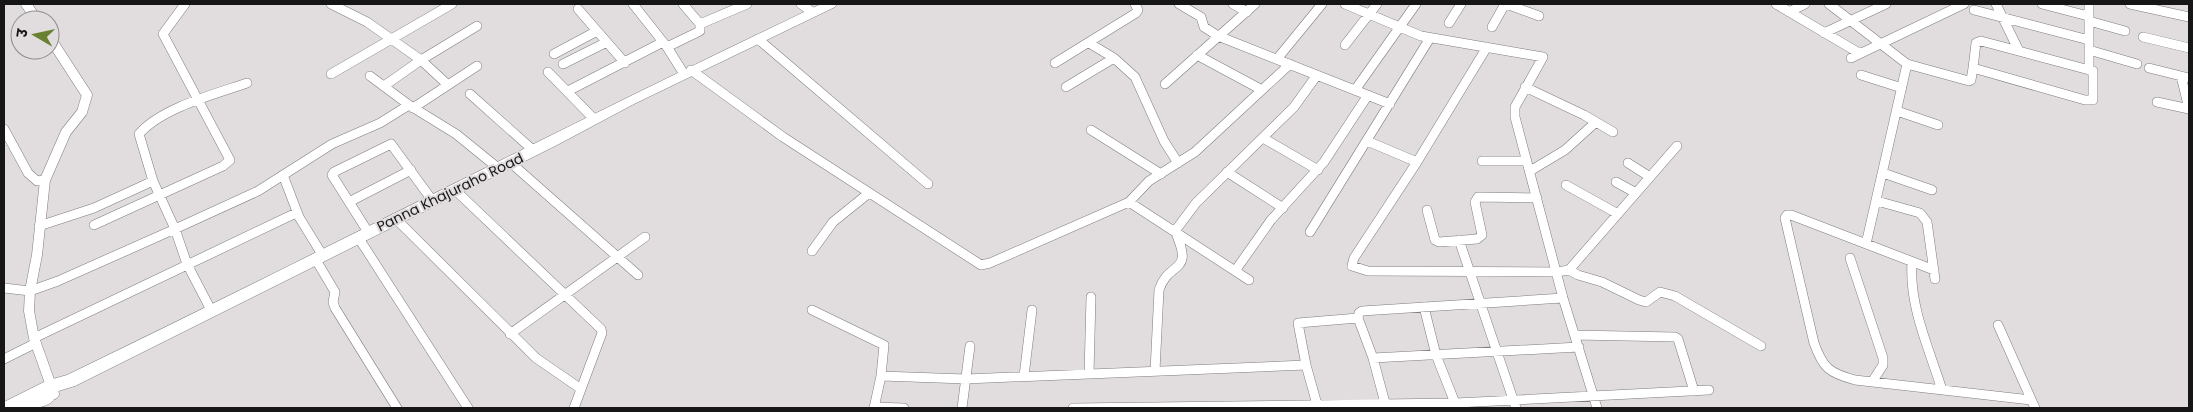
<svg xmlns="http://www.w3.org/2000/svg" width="2193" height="412" font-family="Poppins,'Noto Sans Devanagari',sans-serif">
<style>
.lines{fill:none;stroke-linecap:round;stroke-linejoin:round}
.minor-casing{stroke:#7f7c7e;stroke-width:10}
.tertiary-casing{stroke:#7f7c7e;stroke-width:11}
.primary-casing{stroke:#7f7c7e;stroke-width:1}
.minor{stroke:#fff;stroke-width:9}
.tertiary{stroke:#fff;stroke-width:10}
.primary{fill:#fff;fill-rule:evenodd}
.labels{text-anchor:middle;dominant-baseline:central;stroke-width:4;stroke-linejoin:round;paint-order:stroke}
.street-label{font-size:14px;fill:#171617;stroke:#e1dddf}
</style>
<rect width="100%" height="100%" fill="#e1dddf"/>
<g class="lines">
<defs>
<path id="minor" d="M331,4L367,22L421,60L384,86
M633,4L667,47L684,74
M801,4L812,12
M1179,4L1201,17L1204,27L1218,36L1390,104
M1233,4L1247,12
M1345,4L1421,36L1543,57L1515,107V117L1563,298L1597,408
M1506,4L1539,16
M1776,4L1859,53
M1829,4L1907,64L1866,244
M1996,4L2019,51
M2042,4L2088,16
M2089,4V70
M2130,4L2189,17
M578,9L625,63
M1974,10L2089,40
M1789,12L1805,4
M2089,21L2125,31
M1449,23L1461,4
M700,24L747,4
M1492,27L1505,4
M1824,33L1886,4
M2143,37L2189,48
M758,39L928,184
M1981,41L2093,71V100H2085L1973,68L1976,43Z
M1089,43L1114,58L1135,77L1164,141L1178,163
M1345,45L1377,4
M667,47L700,31V24L683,4
M1487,47L1417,162L1354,258L1352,266L1368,271L1557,272L1569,270L1677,146
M2089,50L2137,64
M554,54L597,31
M1197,55L1262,90
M1851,58L1964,4
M1277,59L1322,4
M1055,63L1136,13L1138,10L1135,4
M563,64L607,42
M1907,64L1969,81L1971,80L1973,68
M2149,68L2189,78
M691,70L783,137L981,265L990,263L1129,202L1249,280
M548,72L594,119
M331,74L452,4
M1861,75L1902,88
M370,76L409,105L456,134L498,168
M2181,76L2189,109
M1165,84L1255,4
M448,85L421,60L477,26
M1066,87L1114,58
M1525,87L1584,115L1613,132
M1355,90L1416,4
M568,91L663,42
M470,94L534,151
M2157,102L2189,109
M413,108L477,66
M1897,111L1938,125
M4,129L28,173L37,181L45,180
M1091,130L1161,174
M1263,138L1318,170
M1367,141L1417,162
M1482,161H1527
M510,162L638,275
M1628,163L1650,177
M1530,171L1565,150L1596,122
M1227,172L1283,208
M1883,173L1932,190
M283,175L299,217L323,256
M1616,182L1636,193
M1566,185L1618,214
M454,189L601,329L602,333L574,408
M1877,201L1920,213L1927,222L1935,279
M349,202L411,170
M1129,202L1149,181L1195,152L1290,64
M1427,210L1435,240L1439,242L1477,239L1482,235L1475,202L1478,197L1537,198
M395,218L536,358L581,389
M94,225L223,166L230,160L163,34L185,4
M39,226L94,208L153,181
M368,232L332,175L334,172L391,144L432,200
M1310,232L1430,38
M358,237L468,408
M1459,240L1516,408
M812,251L833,222L869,193
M1850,258L1883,358V365L1872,382
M316,260L335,292L333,302L335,308L397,408
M1912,262C1909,307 1929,348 1942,390
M1569,270L1578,275L1602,282L1639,300L1646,302L1660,292L1675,296L1761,346
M1934,270L1791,215H1787L1785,218L1814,343C1823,368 1829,373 1855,380L2031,400
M1235,271L1271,220L1324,162L1368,95
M4,288L30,291L58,281L175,229L258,191L332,144L380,123L409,105
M1424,307L1436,355L1457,408
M812,310L884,345L881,376
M212,312L187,264L175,229L153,181L139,134C161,108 215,94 247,83
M1998,325L2035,408
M510,334L645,237
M1575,335L1675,337L1678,339L1694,391
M34,338L296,213
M1373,358L1579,347
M4,359L36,343
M1155,371L1159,290C1169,259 1195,276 1175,231L1196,203L1294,107L1317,75
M1089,374L1091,297
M1024,376L1032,310
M1385,403L1373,358L1358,318L1359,313L1362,311L1563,298
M874,407L904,408
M874,408L881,376L966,379L1306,365
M962,408L970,346
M1073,408L1456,403L1709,390
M1318,408L1306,365L1298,323L1358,318"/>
<path id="tertiary" d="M26,4L37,20
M50,38L87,95L82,112L66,132L45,180L37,255L30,291L29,311L34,338L54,394"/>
<path id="primary" d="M821,4H837L835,7L634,104L559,144L75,386L52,393L55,398C47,412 19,408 4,408V402L46,381L67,375C319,253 568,124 821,4Z"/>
</defs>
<use href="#minor" class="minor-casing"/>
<use href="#tertiary" class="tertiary-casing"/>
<use href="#primary" class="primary-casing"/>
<use href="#minor" class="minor"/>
<use href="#tertiary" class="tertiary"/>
<use href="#primary" class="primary"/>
</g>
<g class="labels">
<g class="street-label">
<text transform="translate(450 192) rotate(-26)">Panna Khajuraho Road</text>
</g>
</g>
<rect width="2193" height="412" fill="none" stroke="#171617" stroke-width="10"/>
<g transform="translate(35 35) rotate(279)"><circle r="24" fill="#e1dddf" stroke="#908d8f"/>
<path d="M0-4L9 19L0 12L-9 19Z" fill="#698032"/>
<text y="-8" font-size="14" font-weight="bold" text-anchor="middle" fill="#171617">उ</text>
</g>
</svg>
